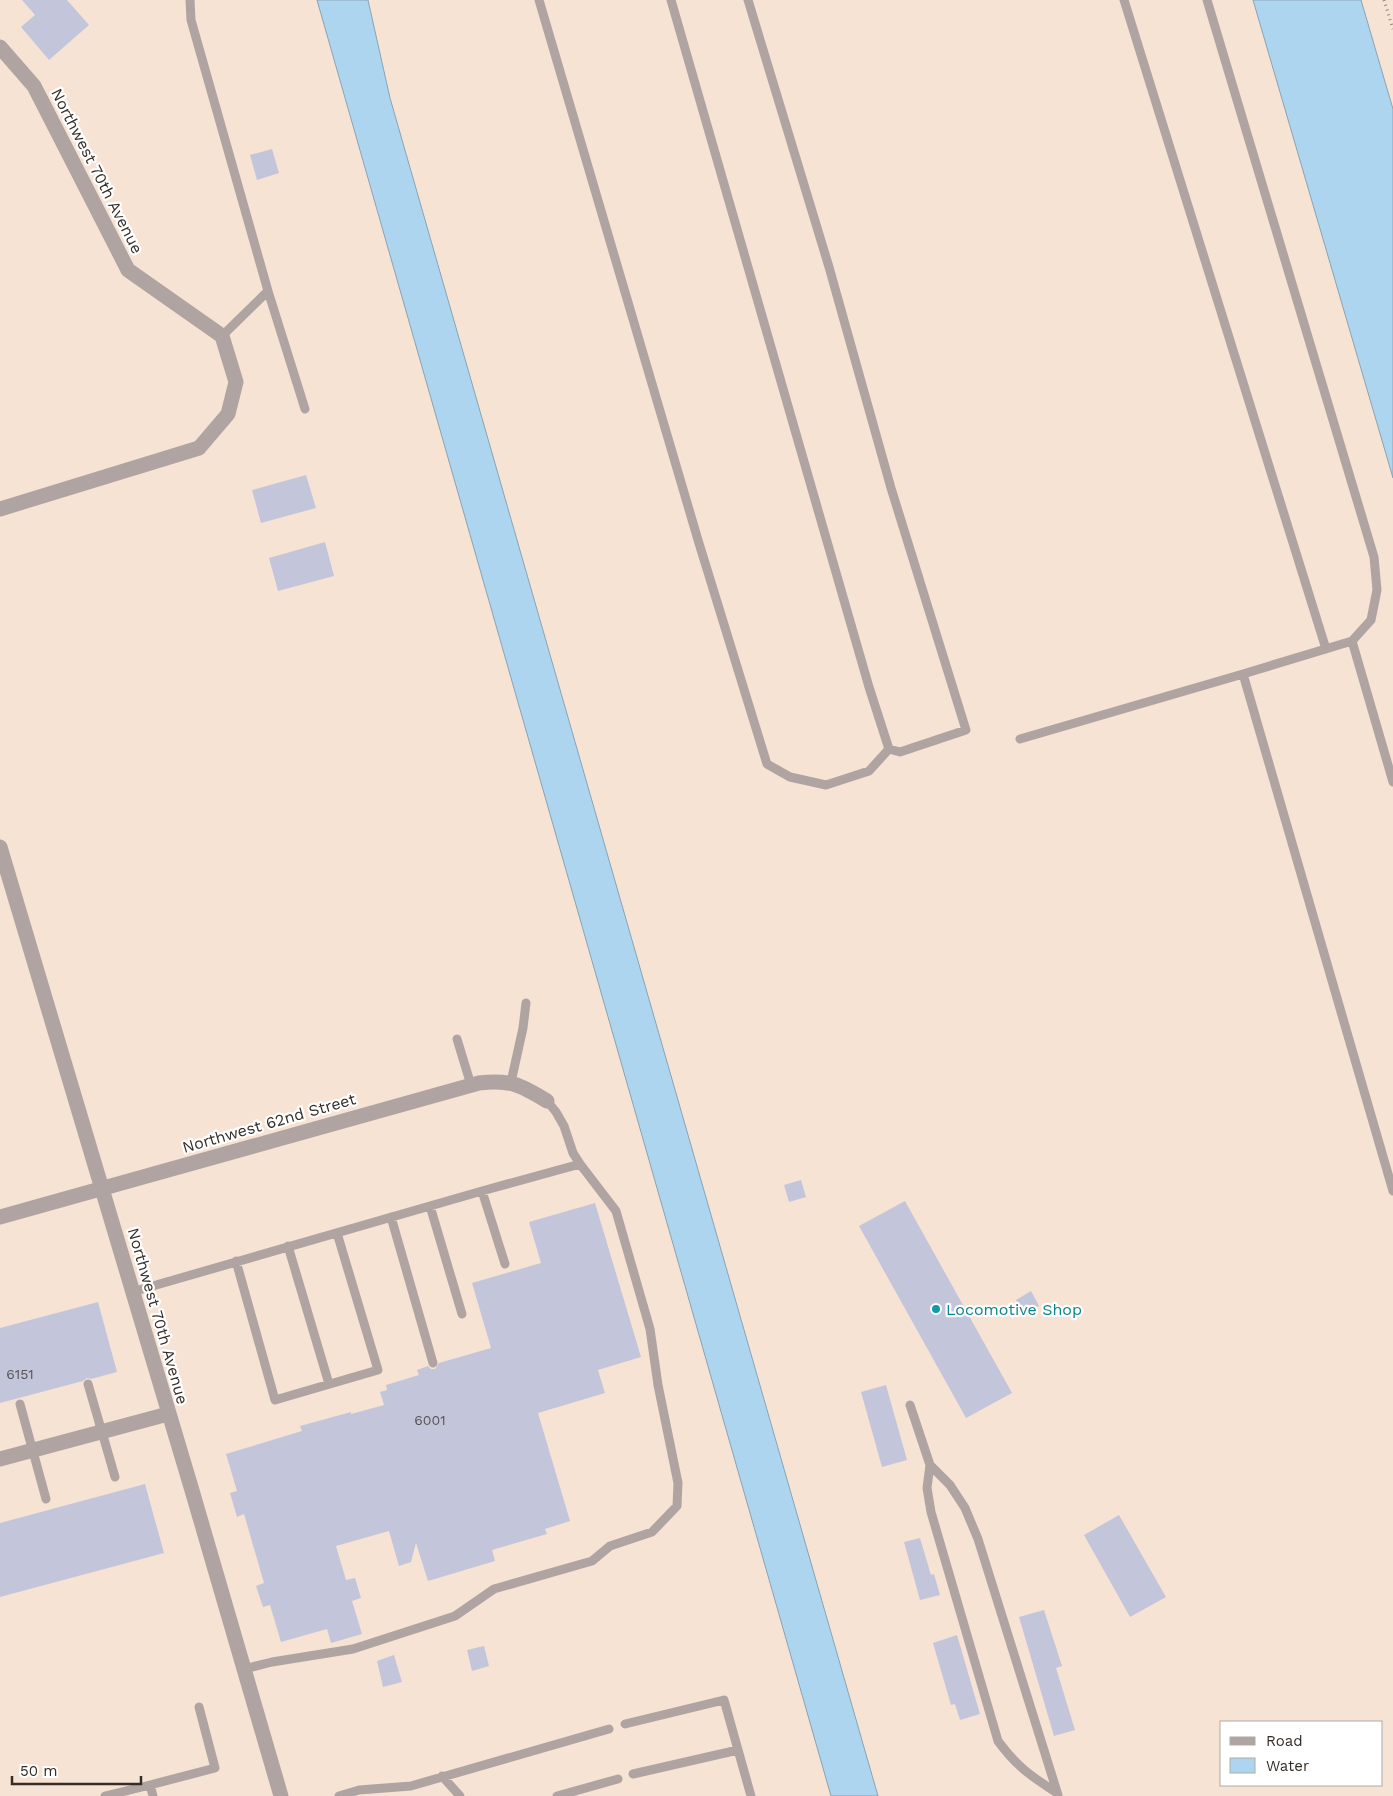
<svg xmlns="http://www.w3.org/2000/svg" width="1393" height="1796" font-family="'Work Sans',sans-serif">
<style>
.water{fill:#add5f0;stroke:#89a3b4}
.building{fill:#c3c5db}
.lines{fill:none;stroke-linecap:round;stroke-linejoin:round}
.path{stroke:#92857a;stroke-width:3;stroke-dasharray:1 4;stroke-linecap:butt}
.lane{stroke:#b0a4a3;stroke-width:9}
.street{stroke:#b0a4a3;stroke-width:15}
.culture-dot{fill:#0f9aa8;stroke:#fff;stroke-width:2}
.labels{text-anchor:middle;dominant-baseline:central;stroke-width:4.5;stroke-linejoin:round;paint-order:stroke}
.number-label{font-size:14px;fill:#585354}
.street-label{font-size:16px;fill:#342d27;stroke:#fff}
.culture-label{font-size:16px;fill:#0d838f;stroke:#fff;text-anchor:start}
</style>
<rect width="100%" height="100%" fill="#f7e3d3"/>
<path class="water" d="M317,0H368L390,98L878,1796H831Z
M1253,0H1361L1393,109V478Z"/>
<path class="building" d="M22,0H67L89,25L49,60L21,27L35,15Z
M272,149L279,173L257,180L250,155Z
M306,475L316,508L261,523L252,490Z
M325,542L334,576L278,591L269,558Z
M801,1180L806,1197L789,1202L784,1185Z
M905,1201L1012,1393L966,1418L859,1226Z
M595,1203L641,1357L598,1370L605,1393L538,1413L570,1521L545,1529L547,1534L492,1550L495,1561L428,1581L416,1543L411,1562L399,1566L389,1531L336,1546L346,1580L355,1578L361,1598L352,1601L362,1634L331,1643L327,1629L281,1642L270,1605L263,1607L256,1586L264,1583L244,1514L237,1517L230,1493L237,1491L226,1454L302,1431L300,1426L351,1412V1414L384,1405L380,1392L387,1390L386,1385L419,1375L417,1370L428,1366L431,1369H435L439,1363L491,1348L472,1283L541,1263L529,1222Z
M1031,1291L1039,1306L1024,1315L1016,1300Z
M98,1302L117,1372L91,1379L87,1378L83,1381L0,1403V1328Z
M886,1385L907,1460L882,1467L861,1392Z
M145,1484L164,1553L0,1597V1523Z
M1119,1515L1166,1597L1130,1617L1084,1535Z
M920,1538L931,1575L934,1574L940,1595L920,1600L904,1542Z
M1044,1610L1062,1666L1056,1668L1075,1730L1054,1736L1019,1617Z
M957,1635L980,1714L960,1720L955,1704L951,1705L933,1643Z
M484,1646L489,1666L472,1671L467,1650Z
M394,1655L402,1682L383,1687L377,1661Z"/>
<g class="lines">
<path class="path" d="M1384,0L1393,29"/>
<path class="lane" d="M190,0L191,20L268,291L305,409
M539,0L698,540L767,764L790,777L826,785L869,771L889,749L869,687L671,0
M748,0L829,267L891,488L966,730L900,752L889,749
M1124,0L1326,649
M222,336L268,291
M1352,641L1393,782
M1243,674L1393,1191
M1020,739L1243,674L1352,641L1371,620L1377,590L1374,557L1207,0
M457,1039L471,1085
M511,1082L523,1028L526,1003
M482,1191L580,1164
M430,1206L462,1314
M391,1217L433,1363
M288,1246L329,1384
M236,1261L275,1400L378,1370L337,1233
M132,1292L482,1191L505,1264
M88,1384L115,1477
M20,1404L46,1499
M910,1405L930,1465L927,1488L931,1512L998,1741C1017,1767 1031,1776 1057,1793
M930,1465L950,1485L965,1508L978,1539L1058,1795
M244,1669L272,1662L353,1649L455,1616L494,1589L592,1561L610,1546L652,1532L677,1506L678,1483L658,1385L650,1329L616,1211L580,1164L573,1153L564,1126L556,1112L547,1101
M625,1724L724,1700L751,1796
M633,1774L738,1750
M442,1776L460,1796
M105,1796L150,1785
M153,1796L150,1785L215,1768L199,1707
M339,1796L359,1790L411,1786L609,1729
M557,1796L618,1779"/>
<path class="street" d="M0,47L34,86L128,270L222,336L236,382L228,414L199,448L0,509
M0,847L191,1487L281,1796
M0,1217L479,1083C510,1079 521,1085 547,1101
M0,1459L168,1414"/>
</g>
<circle class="culture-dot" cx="936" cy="1309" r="5"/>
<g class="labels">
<g class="number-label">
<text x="20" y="1374">6151</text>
<text x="430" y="1420">6001</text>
</g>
<g class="street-label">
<text transform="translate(97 171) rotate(63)">Northwest 70th Avenue</text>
<text transform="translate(269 1123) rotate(-16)">Northwest 62nd Street</text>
<text transform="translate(158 1316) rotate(74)">Northwest 70th Avenue</text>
</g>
<g class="culture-label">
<text x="946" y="1309">Locomotive Shop</text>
</g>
</g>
<rect x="1220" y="1721" width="162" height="65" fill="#ffffff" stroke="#aeaba9"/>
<rect x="1230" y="1737" width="25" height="8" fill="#b0a4a3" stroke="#aeaba9"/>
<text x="1266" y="1746" font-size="15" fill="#342d27">Road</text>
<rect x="1230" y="1758" width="25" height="15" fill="#add5f0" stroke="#aeaba9"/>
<text x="1266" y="1771" font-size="15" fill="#342d27">Water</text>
<path d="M12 1776v8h129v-8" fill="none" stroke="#342d27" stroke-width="2.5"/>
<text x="20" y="1776" font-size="15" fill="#342d27" stroke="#ffffff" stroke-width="4" paint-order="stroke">50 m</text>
</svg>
